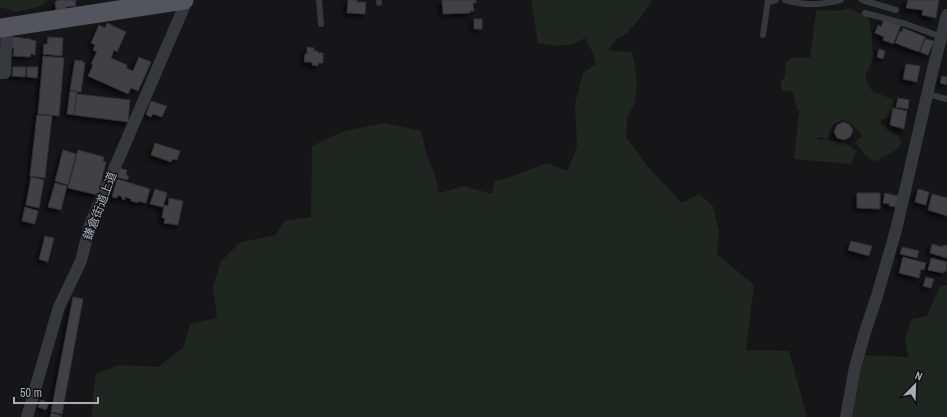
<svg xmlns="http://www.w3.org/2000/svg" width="947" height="417" font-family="'Archivo Narrow','Noto Sans JP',sans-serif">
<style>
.green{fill:#1e261f}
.building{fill:#404145;stroke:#303034;filter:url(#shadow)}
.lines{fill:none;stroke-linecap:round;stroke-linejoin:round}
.service{stroke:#37383d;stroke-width:6}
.minor{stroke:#37383d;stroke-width:12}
.primary{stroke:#53555c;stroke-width:19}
.labels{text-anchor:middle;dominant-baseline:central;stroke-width:3;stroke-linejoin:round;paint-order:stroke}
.street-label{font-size:12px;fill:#a8adb8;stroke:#111113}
</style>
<defs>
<filter id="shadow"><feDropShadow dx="-3.5" dy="3.5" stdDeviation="2" flood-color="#0009"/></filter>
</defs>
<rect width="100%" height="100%" fill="#161618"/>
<path class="green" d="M0,0H49L38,7L16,12L0,7Z
M531,0H652L638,21L626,34L617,39L609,49L613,51L632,52L635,65L637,84L635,102L627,119L626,137L648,167L682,203L699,194L713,206L719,231L717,254L754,285L746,350L789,351L807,417H91L96,374L119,365L158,367L183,348L190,324L217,318L213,287L221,261L241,242L276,235L284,221L311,217L312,146L344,131L384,123L421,131L426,152L436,178L439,193L464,186L492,194L495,181L505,179L547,163L567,171L577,147L575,104L583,73L596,64L593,53L585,38L573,44L555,46L538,43Z
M849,8L868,17L872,34L873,58L865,77L872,91L894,100L895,117L881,119V124L897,135L902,142C894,155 886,154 875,162L865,155L855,142L863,136L850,122L842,120L833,125L828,139L818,137V139L843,142L857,151L851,164L794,159L799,113L802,112L797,110L793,92L782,90L780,83L785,77L786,62L794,57L810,58C813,42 813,26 817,10L837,11Z
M947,285V417H849L863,355L908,357L905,339L912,319L927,316L940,286Z"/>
<path class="building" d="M57,0H77L75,1L76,6L66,7V9L56,10L55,2L57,1Z
M348,0H357V2H366L365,14L347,13Z
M442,0H476V3H473L474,11H470V13L443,14Z
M908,0H939L936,18L922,15L923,10L906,8Z
M474,19H482V29H474Z
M884,19L901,25L893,44L883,40L884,37L875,33L878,25L881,27Z
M107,23L126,32L117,52L114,50L111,58L127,65L126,68L133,71L139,57L151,62L138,91L131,88L128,94L88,76L93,65L91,64L97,52L93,50L95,45L91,43L99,25L105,28Z
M903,28L925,37L919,52L895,43L900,31L902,32Z
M12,37L31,39V40L36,41L35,55L31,54L30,57L13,56L14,48H12Z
M48,37L63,38L62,56L43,54L44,44H47Z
M925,39L934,41L928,55L920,52Z
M307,47L314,48V51H318V53H323V63H318V66L312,65V62H304L305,54H307Z
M879,49L885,51L883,59L877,57Z
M43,56L64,58L59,116L38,114Z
M75,60L83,61V63H85L81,92L70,90Z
M906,64L920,66L917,82L903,79Z
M13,67H26L25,77L12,76Z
M27,67H38L37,78L27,77Z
M942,76L947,77V85L940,83Z
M70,91L77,92L74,115L67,114Z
M77,94L130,100L128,122L74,115Z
M898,98L909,100L908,109L896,107Z
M151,101L167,106L162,117L153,114L151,117L146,115Z
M893,108L907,111L904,129L890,125Z
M37,115L52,116L45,178L30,176Z
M843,122L849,124L853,130L850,137L844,140L837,138L834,132L837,125Z
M155,143L180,151L177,160L172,159L171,162L151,155Z
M63,150L76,154L68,185L55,181Z
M78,150L104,157L103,161L106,162L98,195L68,188Z
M119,168L127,170L126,175L129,176L127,180L116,177Z
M31,177L44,180L39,208L26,205Z
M117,179L150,189L146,203L138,201V203L131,201V199L125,197V200L122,199V197L118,195L117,198L112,197Z
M55,183L67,186L61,210L48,207Z
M155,189L167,193L163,207L150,204Z
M918,189L929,192L926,205L915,202Z
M857,193H880V209L857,208Z
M885,193L898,196L896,207L889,206L890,204L883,203Z
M932,194L947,198V216L928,210Z
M169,198L183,201L178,225L164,223L165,218H162L164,205L168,206Z
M25,207L38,211L35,224L22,221Z
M45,236L54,238L48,262L39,259Z
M851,241L872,246L869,256L848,250Z
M932,244L943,247V245L947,246V258L930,253Z
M902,247L919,251L917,258L900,254Z
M903,257L926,263L924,270L921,269L919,278L899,273Z
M931,258L947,262L946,272L944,271L943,273L928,270Z
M926,277L934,279L931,288L923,286Z
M73,297L83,299L62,414L51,412Z
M41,400L49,403L46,410L38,407Z
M51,413L62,416L61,417H50Z"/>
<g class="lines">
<path class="service" d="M319,0L321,24
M379,0V3
M785,0C806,6 820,5 841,0
M862,0L896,10
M768,2L776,0
M865,13L906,24L942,37
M763,35L768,0
M927,94L947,99"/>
<path class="minor" d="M0,73H5L7,27
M27,417L59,307L81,261L90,225L187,0
M846,417L855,367L865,332L877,296L896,230L933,69L947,15"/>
<path class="primary" d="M0,28L184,0"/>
</g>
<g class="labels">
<g class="street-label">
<text transform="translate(100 206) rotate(-69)">鎌倉街道上道</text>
</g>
</g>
<g transform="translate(915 385) rotate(23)" stroke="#111113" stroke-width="3" paint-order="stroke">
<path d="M0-3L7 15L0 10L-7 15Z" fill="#a8adb8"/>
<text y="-6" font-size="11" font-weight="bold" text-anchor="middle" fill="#a8adb8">N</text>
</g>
<path d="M14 397v6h84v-6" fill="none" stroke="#a8adb8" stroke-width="2"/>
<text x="20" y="397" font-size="12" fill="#a8adb8" stroke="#111113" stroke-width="3" paint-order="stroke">50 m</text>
</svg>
